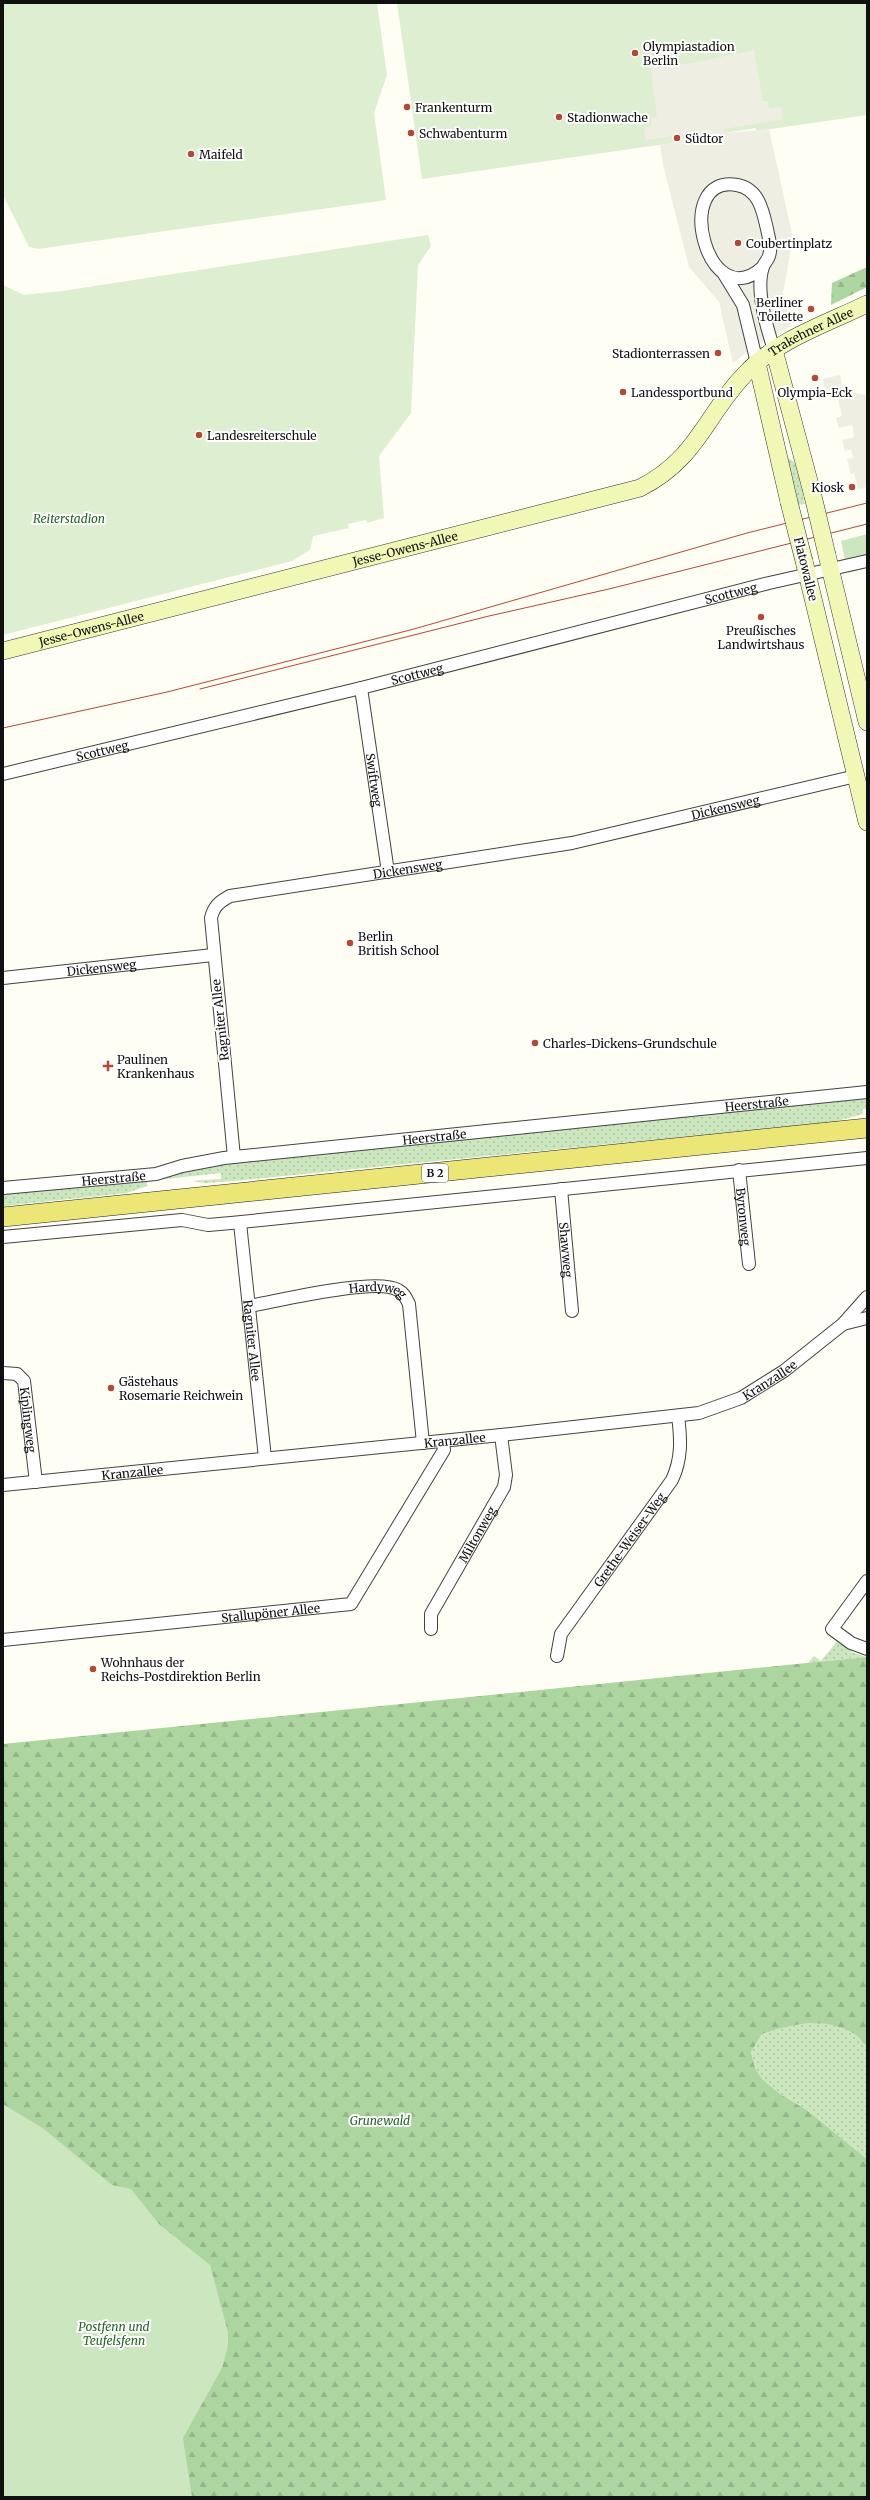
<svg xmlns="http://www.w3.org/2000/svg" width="870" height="2500" font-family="Merriweather,serif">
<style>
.grass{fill:url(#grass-dots)}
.forest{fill:url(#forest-firs)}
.park{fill:#cce6bf}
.pitch{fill:#deeed0}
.plaza{fill:#efeee2}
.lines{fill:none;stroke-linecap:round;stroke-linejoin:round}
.street-casing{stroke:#434343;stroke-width:14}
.secondary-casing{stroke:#323232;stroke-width:18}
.primary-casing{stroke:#212121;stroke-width:20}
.street{stroke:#fff;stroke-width:12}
.secondary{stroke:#f1f7b5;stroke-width:17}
.primary{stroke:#ebe676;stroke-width:19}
.tram{stroke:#b34835;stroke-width:1}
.secondary-bridge-casing{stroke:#323232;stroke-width:18;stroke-linecap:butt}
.secondary-bridge{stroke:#f1f7b5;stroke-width:17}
.poi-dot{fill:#b34835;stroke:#fff;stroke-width:1.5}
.labels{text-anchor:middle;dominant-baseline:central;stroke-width:4;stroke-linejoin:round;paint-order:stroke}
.shield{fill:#fff;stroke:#585858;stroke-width:1}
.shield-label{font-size:11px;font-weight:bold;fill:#101010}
.poi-label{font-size:12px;fill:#101010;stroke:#fff;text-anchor:start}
.street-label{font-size:12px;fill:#101010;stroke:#fff}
.park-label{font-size:12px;font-style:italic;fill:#266226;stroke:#fff}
</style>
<defs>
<pattern id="grass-dots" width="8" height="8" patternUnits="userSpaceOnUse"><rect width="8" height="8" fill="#cce6bf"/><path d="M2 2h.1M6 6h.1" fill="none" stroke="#aec4a3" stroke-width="1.8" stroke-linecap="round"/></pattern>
<pattern id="forest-firs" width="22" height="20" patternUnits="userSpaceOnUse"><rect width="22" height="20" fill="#add5a0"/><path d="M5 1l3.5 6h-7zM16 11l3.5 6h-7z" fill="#94b689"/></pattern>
</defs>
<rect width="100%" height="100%" fill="#fefef4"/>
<path class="grass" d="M789,458L797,465L805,504L798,505L787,459Z
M867,1097V1109H862L863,1114L833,1122L233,1181L206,1183L191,1181L221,1179V1173L147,1181V1186L127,1193L3,1206V1192L199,1165Z
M837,1641L854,1653L867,1657L808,1663L814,1656L821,1661Z
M819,2023L836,2025L858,2036L867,2046V2159L808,2111L779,2093L762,2079L755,2068L751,2052L762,2034L794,2024Z"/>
<path class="forest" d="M867,267V287L831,305L832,283Z
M867,1657V2046C863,2043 860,2038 856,2035C826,2016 794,2023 762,2034L751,2052L755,2068L762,2079L779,2093L808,2111L867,2159V2497H3V1744Z"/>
<path class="park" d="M867,534V568L848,573L841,541Z
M3,2104L44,2129L112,2185L131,2189L159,2224L210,2265L228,2332V2346L222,2368L183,2438L192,2497H3Z"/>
<path class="pitch" d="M3,3H377L387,75L374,113L386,200L38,249L29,247L3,195Z
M397,3H867V115L756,131V128L672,141V143L422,179Z
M428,235L431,246L418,265L411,413L379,456L384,518L367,523L366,520L348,524L349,528L313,536L310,550L292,561L3,635V285L24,295L62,291Z"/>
<path class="plaza" d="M754,50L763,101H768L769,108L781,107L782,120L724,129L725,133L769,129L793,238L783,293L791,326L753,347L733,363L719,302L689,267L663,165L660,145L672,143V141L703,136L702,132L646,140L644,127L652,126L651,118L657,117L650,67L692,63Z
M840,375L842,385L856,393L867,395V487L858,489L854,473L851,474L847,459L853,458L851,449L845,451L842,440L854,437L852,425L839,428L836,418L842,416L838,399L827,395L822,379Z"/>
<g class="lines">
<defs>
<g id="street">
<path d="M763,267C707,319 671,173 737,185C759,189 763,211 767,229C769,239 772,247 769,256C768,260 764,263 763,267C755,290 767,328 774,350"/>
<path d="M724,274L743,305L757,363"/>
<path id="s1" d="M361,688L388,872"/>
<path id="s2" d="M3,774L361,688L769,583L867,561"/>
<path id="s3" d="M3,978L213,955"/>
<path id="s4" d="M234,1157L211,918C214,906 219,902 230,896L572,843L856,776"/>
<path id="s5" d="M739,1170L749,1264"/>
<path id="s6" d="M3,1188L156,1174L182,1166L224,1158L867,1092"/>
<path id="s7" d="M561,1189L572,1311"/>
<path id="s8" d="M240,1223L265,1458"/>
<path d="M3,1237L182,1220L208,1225L231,1223L867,1158"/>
<path id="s9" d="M249,1306C278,1301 376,1277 398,1290C404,1293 406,1298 409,1304L423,1443"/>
<path d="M843,1324L867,1318"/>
<path id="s10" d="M3,1373L17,1374L24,1381L36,1482"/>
<path id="s11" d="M3,1485L501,1435L699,1413L741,1398L784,1371L843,1324L867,1297"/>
<path d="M867,1581L832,1629L851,1643L867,1649"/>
<path id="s12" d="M431,1629V1614L504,1487L506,1475L501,1435"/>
<path id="s13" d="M3,1640L351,1604L444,1450L443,1441"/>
<path id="s14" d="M557,1656L561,1634L672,1480C682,1459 681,1439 678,1416"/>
</g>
<g id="secondary">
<path d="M774,350L813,496"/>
<path d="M757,363L789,502"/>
<path d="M827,555L867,722"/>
<path d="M804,561L867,822"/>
<path id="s15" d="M3,651L640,488C699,458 705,414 748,371C779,339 828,323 867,304"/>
</g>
<path id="primary" d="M3,1217L867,1128"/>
</defs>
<use href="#street" class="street-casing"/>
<use href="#secondary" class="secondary-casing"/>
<use href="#primary" class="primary-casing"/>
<use href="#street" class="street"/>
<use href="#secondary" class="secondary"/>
<use href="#primary" class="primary"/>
<path class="tram" d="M200,689L489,616L609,589L867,524
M3,728L167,692L414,629L747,533L867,503"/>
<defs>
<path id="secondary-bridge" d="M813,496L827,555
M789,502L804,561"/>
</defs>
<use href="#secondary-bridge" class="secondary-bridge-casing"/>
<use href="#secondary-bridge" class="secondary-bridge"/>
</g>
<g class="poi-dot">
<circle cx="635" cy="53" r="4"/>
<circle cx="407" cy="107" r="4"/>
<circle cx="559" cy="117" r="4"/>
<circle cx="411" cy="133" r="4"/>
<circle cx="677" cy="138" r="4"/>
<circle cx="191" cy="154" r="4"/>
<circle cx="738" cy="243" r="4"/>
<circle cx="811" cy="309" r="4"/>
<circle cx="718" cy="353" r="4"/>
<circle cx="815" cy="378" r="4"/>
<circle cx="623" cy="392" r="4"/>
<circle cx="199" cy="435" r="4"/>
<circle cx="852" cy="487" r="4"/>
<circle cx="761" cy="617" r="4"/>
<circle cx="350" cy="943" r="4"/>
<circle cx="535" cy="1043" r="4"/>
<path d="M106 1060h4v4h4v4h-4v4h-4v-4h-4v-4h4z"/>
<circle cx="111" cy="1388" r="4"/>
<circle cx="93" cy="1669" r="4"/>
</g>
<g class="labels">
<rect class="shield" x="422" y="1164" width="26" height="18" rx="3"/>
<g class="shield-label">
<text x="435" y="1173">B 2</text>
</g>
<g class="poi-label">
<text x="643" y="46">Olympiastadion<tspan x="643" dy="14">Berlin</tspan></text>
<text x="415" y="107">Frankenturm</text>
<text x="567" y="117">Stadionwache</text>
<text x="419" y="133">Schwabenturm</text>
<text x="685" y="138">Südtor</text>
<text x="199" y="154">Maifeld</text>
<text x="746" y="243">Coubertinplatz</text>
<text x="803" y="302" text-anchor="end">Berliner<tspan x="803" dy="14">Toilette</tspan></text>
<text x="710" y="353" text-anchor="end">Stadionterrassen</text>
<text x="631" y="392">Landessportbund</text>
<text x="815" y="392" text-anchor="middle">Olympia-Eck</text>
<text x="207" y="435">Landesreiterschule</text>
<text x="844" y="487" text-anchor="end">Kiosk</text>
<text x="761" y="630" text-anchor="middle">Preußisches<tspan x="761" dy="14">Landwirtshaus</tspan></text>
<text x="358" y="936">Berlin<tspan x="358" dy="14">British School</tspan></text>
<text x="543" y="1043">Charles-Dickens-Grundschule</text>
<text x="117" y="1059">Paulinen<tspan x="117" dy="14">Krankenhaus</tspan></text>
<text x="119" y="1381">Gästehaus<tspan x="119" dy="14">Rosemarie Reichwein</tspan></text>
<text x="101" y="1662">Wohnhaus der<tspan x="101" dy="14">Reichs-Postdirektion Berlin</tspan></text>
</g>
<g class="street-label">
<text stroke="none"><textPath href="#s15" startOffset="893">Trakehner Allee</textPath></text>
<text stroke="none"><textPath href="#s15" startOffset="415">Jesse-Owens-Allee</textPath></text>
<text transform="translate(806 569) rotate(76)">Flatowallee</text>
<text stroke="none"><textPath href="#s2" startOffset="750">Scottweg</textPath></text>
<text stroke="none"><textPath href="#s15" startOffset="91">Jesse-Owens-Allee</textPath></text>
<text stroke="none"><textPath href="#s2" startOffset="426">Scottweg</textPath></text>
<text stroke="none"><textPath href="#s2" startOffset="102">Scottweg</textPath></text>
<text stroke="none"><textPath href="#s1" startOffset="93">Swiftweg</textPath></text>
<text stroke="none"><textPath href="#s4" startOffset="774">Dickensweg</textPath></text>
<text stroke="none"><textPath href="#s4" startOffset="450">Dickensweg</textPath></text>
<text stroke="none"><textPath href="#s3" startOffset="99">Dickensweg</textPath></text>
<text transform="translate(220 1020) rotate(-96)">Ragniter Allee</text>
<text stroke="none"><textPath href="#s6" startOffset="759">Heerstraße</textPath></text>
<text stroke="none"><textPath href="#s6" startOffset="435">Heerstraße</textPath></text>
<text stroke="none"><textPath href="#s6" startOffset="111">Heerstraße</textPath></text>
<text stroke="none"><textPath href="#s5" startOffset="47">Byronweg</textPath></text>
<text stroke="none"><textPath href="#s7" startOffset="61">Shawweg</textPath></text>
<text stroke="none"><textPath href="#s9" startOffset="131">Hardyweg</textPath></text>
<text stroke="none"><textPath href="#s8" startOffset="118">Ragniter Allee</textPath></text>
<text stroke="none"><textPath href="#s11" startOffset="778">Kranzallee</textPath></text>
<text stroke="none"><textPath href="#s10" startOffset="63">Kiplingweg</textPath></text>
<text stroke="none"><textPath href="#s11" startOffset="454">Kranzallee</textPath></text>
<text stroke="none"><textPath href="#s11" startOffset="130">Kranzallee</textPath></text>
<text stroke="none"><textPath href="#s12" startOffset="107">Miltonweg</textPath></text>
<text stroke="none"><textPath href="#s14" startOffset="139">Grethe-Weiser-Weg</textPath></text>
<text stroke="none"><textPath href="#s13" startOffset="269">Stallupöner Allee</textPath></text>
</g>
<g class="park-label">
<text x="69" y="518">Reiterstadion</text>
<text x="380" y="2120">Grunewald</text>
<text x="114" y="2326">Postfenn und<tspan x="114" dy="14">Teufelsfenn</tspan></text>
</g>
</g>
<rect width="870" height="2500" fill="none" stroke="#101010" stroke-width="8"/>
</svg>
